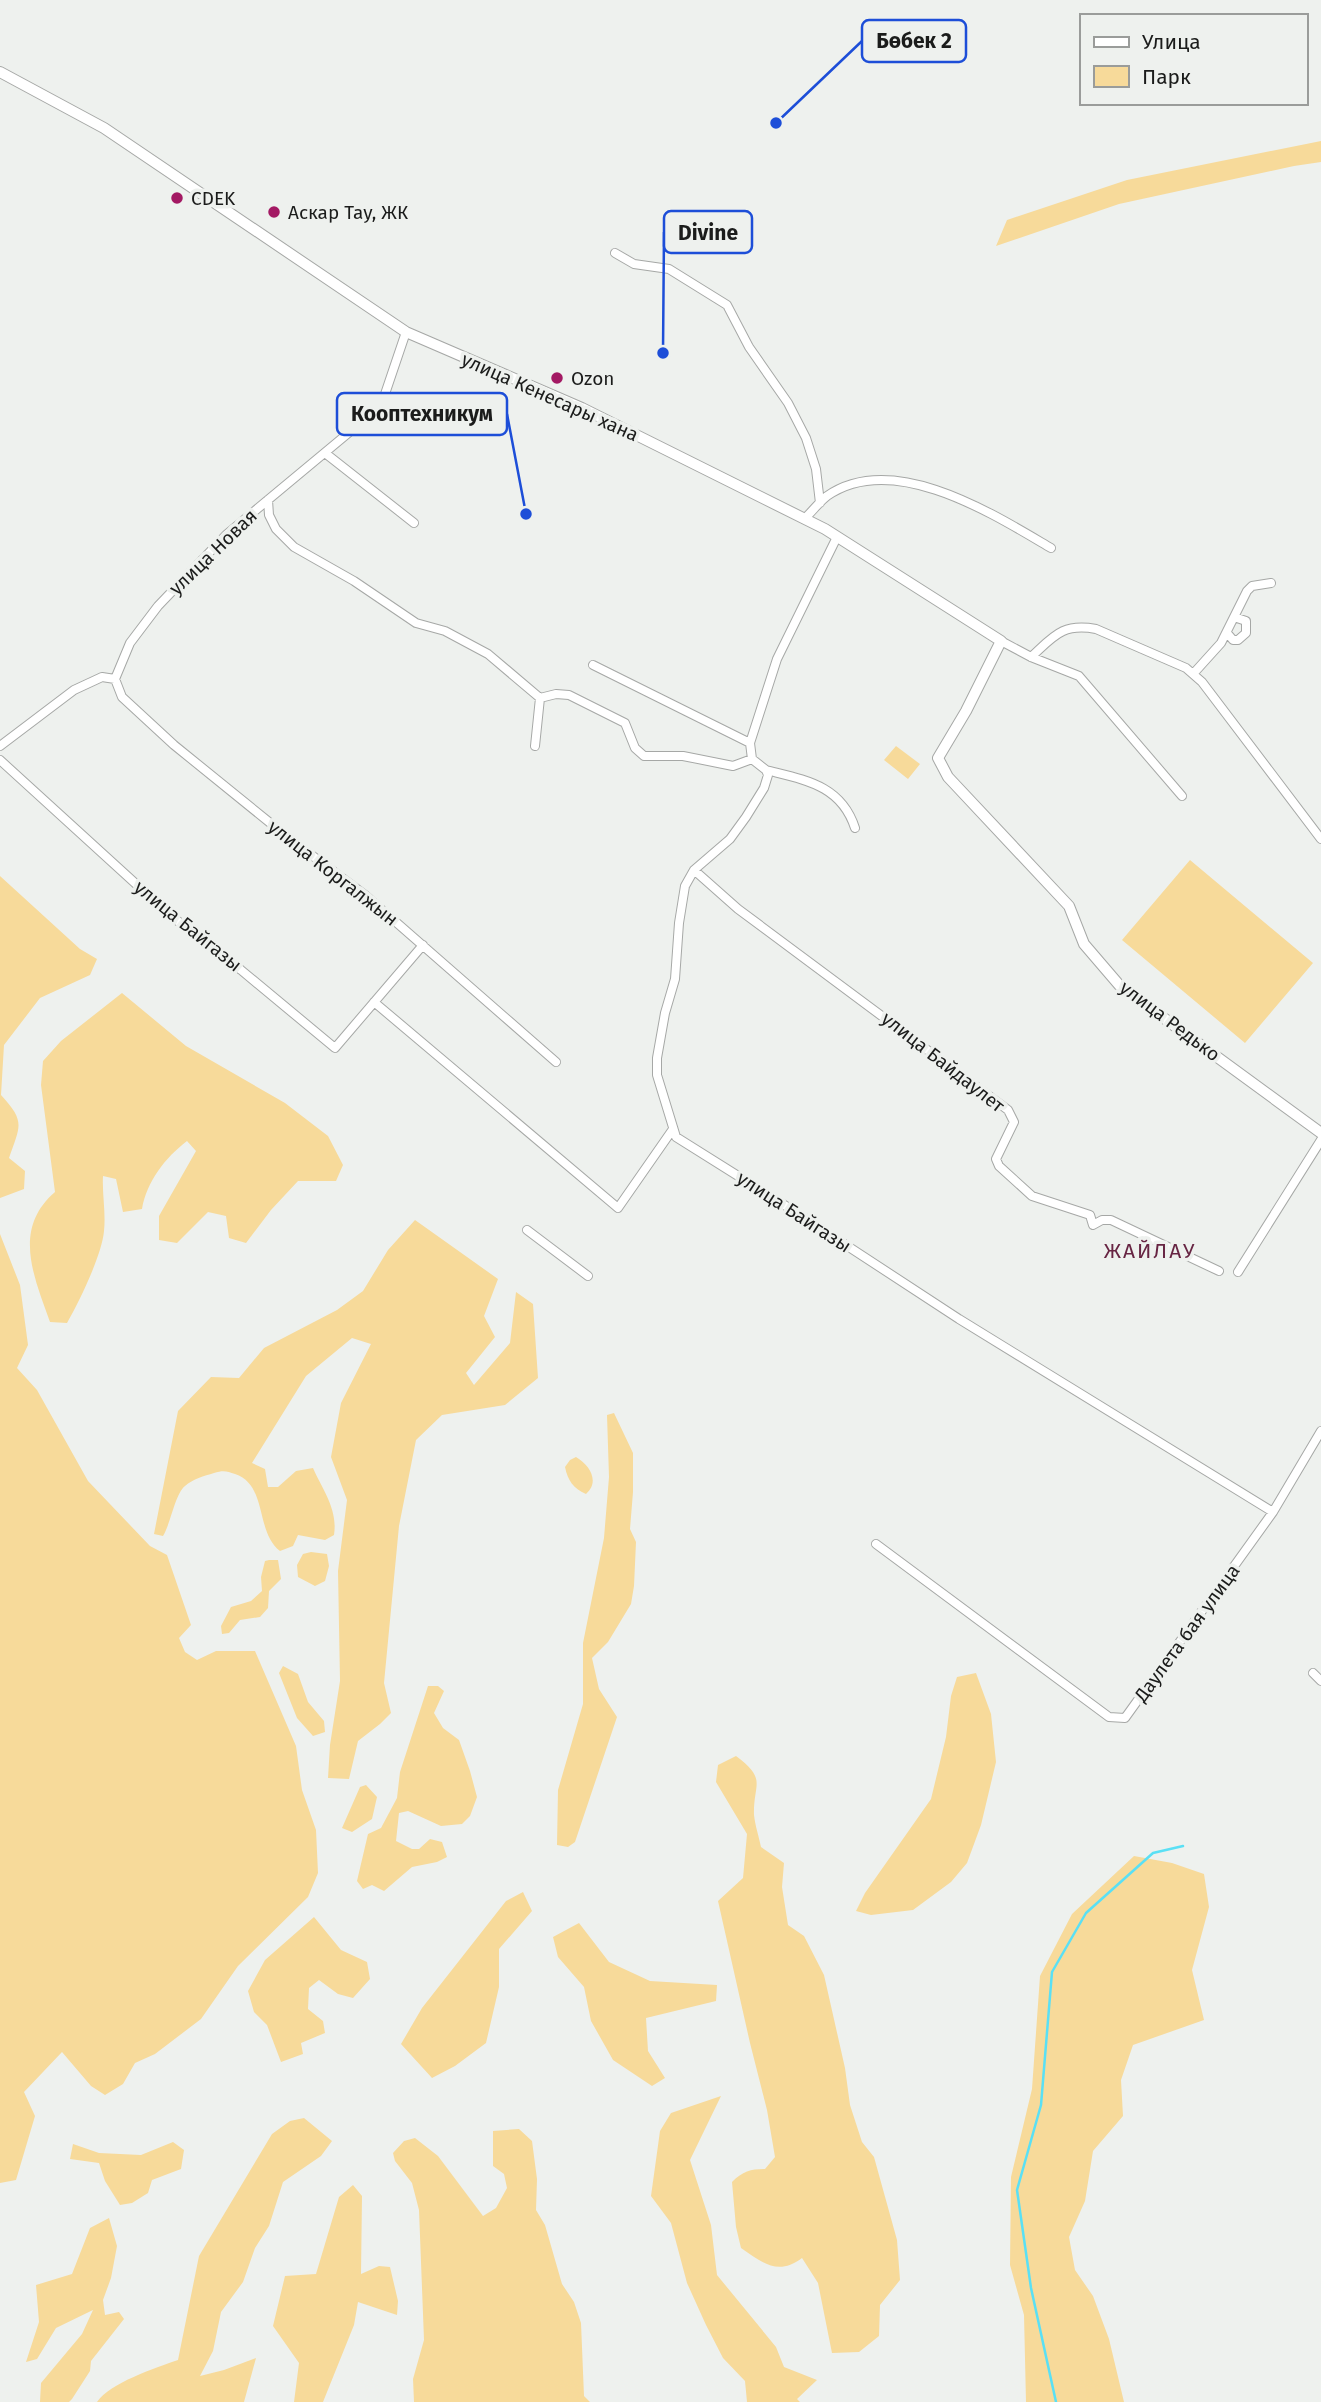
<svg xmlns="http://www.w3.org/2000/svg" width="1321" height="2402" font-family="'Fira Sans',sans-serif">
<style>
.green{fill:#f7da9a}
.lines{fill:none;stroke-linecap:round;stroke-linejoin:round}
.stream{stroke:#5ae0f5;stroke-width:2.5}
.street-casing{stroke:#a6a8a6;stroke-width:10}
.secondary-casing{stroke:#a6a8a6;stroke-width:12}
.street{stroke:#fff;stroke-width:8}
.secondary{stroke:#fff;stroke-width:10}
.poi-dot{fill:#a31963;stroke:#eef1ee;stroke-width:2.5}
.labels{text-anchor:middle;dominant-baseline:central;stroke-width:7;stroke-linejoin:round;paint-order:stroke}
.poi-label{font-size:19px;fill:#1b1c1b;stroke:#eef1ee;text-anchor:start}
.street-label{font-size:19px;fill:#1b1c1b;stroke:#eef1ee}
.neighbourhood-label{font-size:21px;letter-spacing:2px;fill:#672543;stroke:#eef1ee}
.leader{fill:none;stroke:#1d4ed8;stroke-width:2.5}
.callout-dot{fill:#1d4ed8;stroke:#eef1ee;stroke-width:2.5}
.callout{fill:#eef1ee;stroke:#1d4ed8;stroke-width:2.5}
.callout-label{font-size:21px;text-anchor:middle;font-weight:bold;fill:#1b1c1b}
</style>
<rect width="100%" height="100%" fill="#eef1ee"/>
<path class="green" d="M1321,141V162L1294,166L1119,204L996,246L1007,220L1127,180Z
M896,746L920,764L908,779L884,760Z
M1190,860L1313,963L1245,1043L1122,940Z
M0,876L80,949L97,959L90,975L40,998L4,1045L1,1095C26,1122 20,1126 9,1158L25,1171L24,1189L0,1198Z
M122,993L186,1046L285,1103L328,1136L343,1165L336,1181H298L271,1210L246,1243L229,1238L226,1216L208,1212L177,1243L159,1240V1216L196,1151L187,1141C165,1158 147,1181 142,1209L123,1212L116,1179L103,1176C102,1194 106,1213 104,1231C102,1255 79,1302 67,1323L50,1322C34,1277 12,1229 55,1192L41,1085L43,1061L61,1041Z
M415,1220L498,1279L484,1316L495,1337L466,1373L474,1385L510,1343L516,1292L533,1304L538,1378L505,1405L442,1415L416,1440L399,1526L384,1683L391,1713L380,1724L358,1741L349,1779L328,1778L330,1745L340,1681L338,1571L347,1500L331,1457L341,1403L371,1344L352,1338L306,1376L252,1463L265,1469L268,1487H278L296,1471L313,1468C323,1491 338,1509 334,1535L325,1540L298,1535L293,1546L280,1551C255,1532 268,1485 235,1474C227,1471 223,1470 214,1473C204,1476 193,1479 185,1486C175,1494 171,1523 163,1536L154,1534L178,1411L211,1377L239,1378L264,1348L337,1310L363,1291L388,1250Z
M0,1234L20,1285L28,1345L17,1368L37,1390L88,1481L150,1546L167,1555L191,1625L179,1638L185,1652L197,1660L216,1651H255L296,1746L302,1790L316,1830L318,1873L308,1897L238,1966L201,2019L155,2054L135,2063L123,2084L105,2095L91,2086L62,2052L24,2092L35,2116L16,2180L0,2183Z
M614,1413L633,1453V1492L630,1529L636,1542L634,1586L631,1604L608,1642L592,1658L599,1689L617,1717L575,1842L568,1847L557,1845L558,1790L583,1704V1643L604,1538L609,1477L607,1415Z
M576,1457C590,1465 600,1482 586,1494C573,1488 568,1481 565,1467L570,1460Z
M311,1552L327,1554L329,1566L325,1581L315,1586L298,1577L297,1565L303,1554Z
M269,1560H278L281,1579L269,1591L268,1608L260,1617L240,1620L229,1633L222,1634L221,1626L231,1607L251,1601L262,1591L261,1577L265,1561Z
M283,1666L298,1674L308,1702L324,1721L325,1732L313,1736L297,1718L279,1673Z
M976,1673L991,1714L996,1762L981,1825L967,1863L951,1882L913,1910L871,1915L856,1911L865,1893L931,1799L946,1737L951,1696L957,1677Z
M428,1686H438L444,1691L434,1713L443,1728L459,1740L470,1771L477,1797L470,1816L462,1824L441,1826L408,1811L399,1813L396,1841L412,1849H419L430,1839L442,1842L447,1857L437,1862L412,1867L384,1891L372,1885L363,1889L357,1881L368,1834L381,1828L397,1798L400,1772Z
M736,1756C768,1780 753,1783 754,1815C755,1825 759,1837 761,1847L784,1863L782,1887L788,1925L804,1936L824,1975L845,2068L850,2105L862,2142L874,2157L897,2240L900,2280L880,2305L879,2336L859,2352L832,2353L818,2283L802,2258C778,2276 763,2263 741,2248L736,2227L732,2182C743,2171 751,2169 765,2169L775,2157L767,2110L750,2043L718,1901L743,1878L747,1834L716,1782L718,1765Z
M366,1785L377,1797L372,1819L352,1832L342,1828L360,1787Z
M1134,1856L1172,1863L1204,1874L1209,1907L1192,1970L1204,2020L1133,2045L1121,2080L1123,2116L1093,2151L1085,2201L1069,2237L1075,2270L1093,2296L1109,2339L1124,2402H1026L1024,2315L1010,2265L1011,2177L1032,2089L1040,1976L1072,1914Z
M523,1892L532,1911L499,1949V1987L486,2043L455,2066L432,2078L401,2044L422,2008L506,1901Z
M314,1917L341,1950L367,1962L370,1979L353,1998L338,1994L319,1980L309,1988L308,2009L323,2021L325,2033L301,2043L303,2054L281,2062L267,2025L254,2012L248,1991L265,1960Z
M579,1923L609,1962L650,1981L717,1985L716,2001L646,2018L648,2051L665,2078L652,2086L613,2060L591,2021L584,1987L558,1957L553,1937Z
M721,2096L690,2160L711,2225L717,2275L776,2347L784,2367L817,2380L797,2399L800,2402H747L745,2381L723,2358L706,2325L687,2283L671,2223L651,2196L660,2131L671,2113Z
M304,2118L332,2141L321,2156L283,2182L269,2226L255,2248L243,2282L221,2312L213,2351L200,2376L224,2370L256,2358L244,2402H97C110,2383 155,2368 178,2360L199,2256L272,2134L290,2121Z
M519,2129L532,2141L537,2179L536,2210L545,2225L562,2284L574,2302L581,2323L584,2396L590,2402H414L413,2379L424,2340L419,2210L412,2183L395,2161L393,2153L404,2141L415,2138L438,2156L483,2216L496,2208L507,2188L504,2174L493,2166V2131Z
M173,2142L184,2150L181,2169L152,2180L148,2193L132,2203L120,2205L105,2181L99,2163L70,2159L73,2144L99,2153L141,2155Z
M353,2185L362,2196L361,2274L379,2266L390,2267L398,2301L397,2315L358,2302L354,2325L323,2402H294L299,2363L273,2326L285,2276L316,2274L339,2197Z
M109,2218L117,2246L111,2278L103,2300L105,2315L119,2312L124,2319L91,2361L90,2371L72,2399L69,2402H40L41,2383L82,2334L93,2310L56,2328L37,2359L26,2362L39,2322L36,2285L72,2274L90,2228Z"/>
<g class="lines">
<path class="stream" d="M1056,2402L1031,2288L1017,2190L1041,2105L1052,1972L1086,1913L1153,1853L1183,1846"/>
<defs>
<path id="street" d="M615,253L634,264L669,269L727,305L749,347L788,403L806,438L816,469L820,503
M325,453L414,523
M268,500L269,515L276,529L294,547L354,581L416,623L445,631L488,654L540,698L535,746
M804,519C812,512 819,502 827,496C893,450 993,514 1051,548
M837,537L777,659L750,743L752,759L766,770L768,775L764,788L746,817L730,839L694,870L685,886L679,923L675,979L665,1013L657,1058V1075L676,1137L797,1213L959,1319L1273,1512
M1227,633L1233,640H1238L1246,633V621L1234,617
M1001,641L1031,657L1079,676L1182,796
M1031,657C1054,636 1062,623 1096,629L1186,668L1202,682L1321,839
M593,665L750,743
M1193,674L1221,643L1247,591L1252,586L1271,583
M115,679L122,697L174,745L290,839L365,895L556,1062
M540,698L556,694L569,695L625,723L635,748L644,756H683L733,766L752,759
M0,746L74,690L102,677L115,679L130,643L158,606L227,534L358,425L385,394L406,332
M0,760L170,915L241,970L335,1048L423,945
M766,770C805,780 841,785 855,828
M694,870L738,909L1008,1110L1014,1122L996,1159L999,1166L1032,1196L1090,1215L1093,1225L1102,1220H1111L1219,1271
M374,1002L618,1208L673,1129
M527,1230L588,1276
M1238,1272L1321,1140
M876,1544L1109,1717L1125,1718L1273,1512L1321,1431
M1313,1673L1321,1681"/>
<path id="secondary" d="M0,72L104,128L406,332L582,408L825,529L1001,641L966,711L938,758L948,777L1069,906L1084,944L1120,986L1321,1133"/>
</defs>
<use href="#street" class="street-casing"/>
<use href="#secondary" class="secondary-casing"/>
<use href="#street" class="street"/>
<use href="#secondary" class="secondary"/>
</g>
<g class="poi-dot">
<circle cx="177" cy="198" r="7"/>
<circle cx="274" cy="212" r="7"/>
<circle cx="557" cy="378" r="7"/>
</g>
<g class="labels">
<g class="poi-label">
<text x="191" y="198">CDEK</text>
<text x="288" y="212">Аскар Тау, ЖК</text>
<text x="571" y="378">Ozon</text>
</g>
<g class="street-label">
<text transform="translate(550 397) rotate(24)">улица Кенесары хана</text>
<text transform="translate(213 552) rotate(-44)">улица Новая</text>
<text transform="translate(333 873) rotate(38)">улица Коргалжын</text>
<text transform="translate(188 926) rotate(39)">улица Байгазы</text>
<text transform="translate(1170 1021) rotate(37)">улица Редько</text>
<text transform="translate(943 1062) rotate(38)">улица Байдаулет</text>
<text transform="translate(794 1212) rotate(33)">улица Байгазы</text>
<text transform="translate(1187 1633) rotate(-54)">Даулета бая улица</text>
</g>
<g class="neighbourhood-label">
<text x="1150" y="1251">ЖАЙЛАУ</text>
</g>
</g>
<path class="leader" d="M776 123L862 41M663 353L664 232M526 514L507 414"/>
<g class="callout-dot">
<circle cx="776" cy="123" r="7"/>
<circle cx="663" cy="353" r="7"/>
<circle cx="526" cy="514" r="7"/>
</g>
<g class="callout">
<rect x="862" y="20" width="104" height="42" rx="7"/>
<rect x="664" y="211" width="88" height="42" rx="7"/>
<rect x="337" y="393" width="170" height="42" rx="7"/>
</g>
<g class="callout-label">
<text x="914" y="48">Бөбек 2</text>
<text x="708" y="240">Divine</text>
<text x="422" y="421">Кооптехникум</text>
</g>
<rect x="1080" y="14" width="228" height="91" fill="#eef1ee" stroke="#9a9c9a" stroke-width="2"/>
<rect x="1094" y="37" width="35" height="10" fill="#ffffff" stroke="#9a9c9a" stroke-width="2"/>
<text x="1142" y="49" font-size="21" fill="#1b1c1b">Улица</text>
<rect x="1094" y="66" width="35" height="21" fill="#f7da9a" stroke="#9a9c9a" stroke-width="2"/>
<text x="1142" y="84" font-size="21" fill="#1b1c1b">Парк</text>
</svg>
